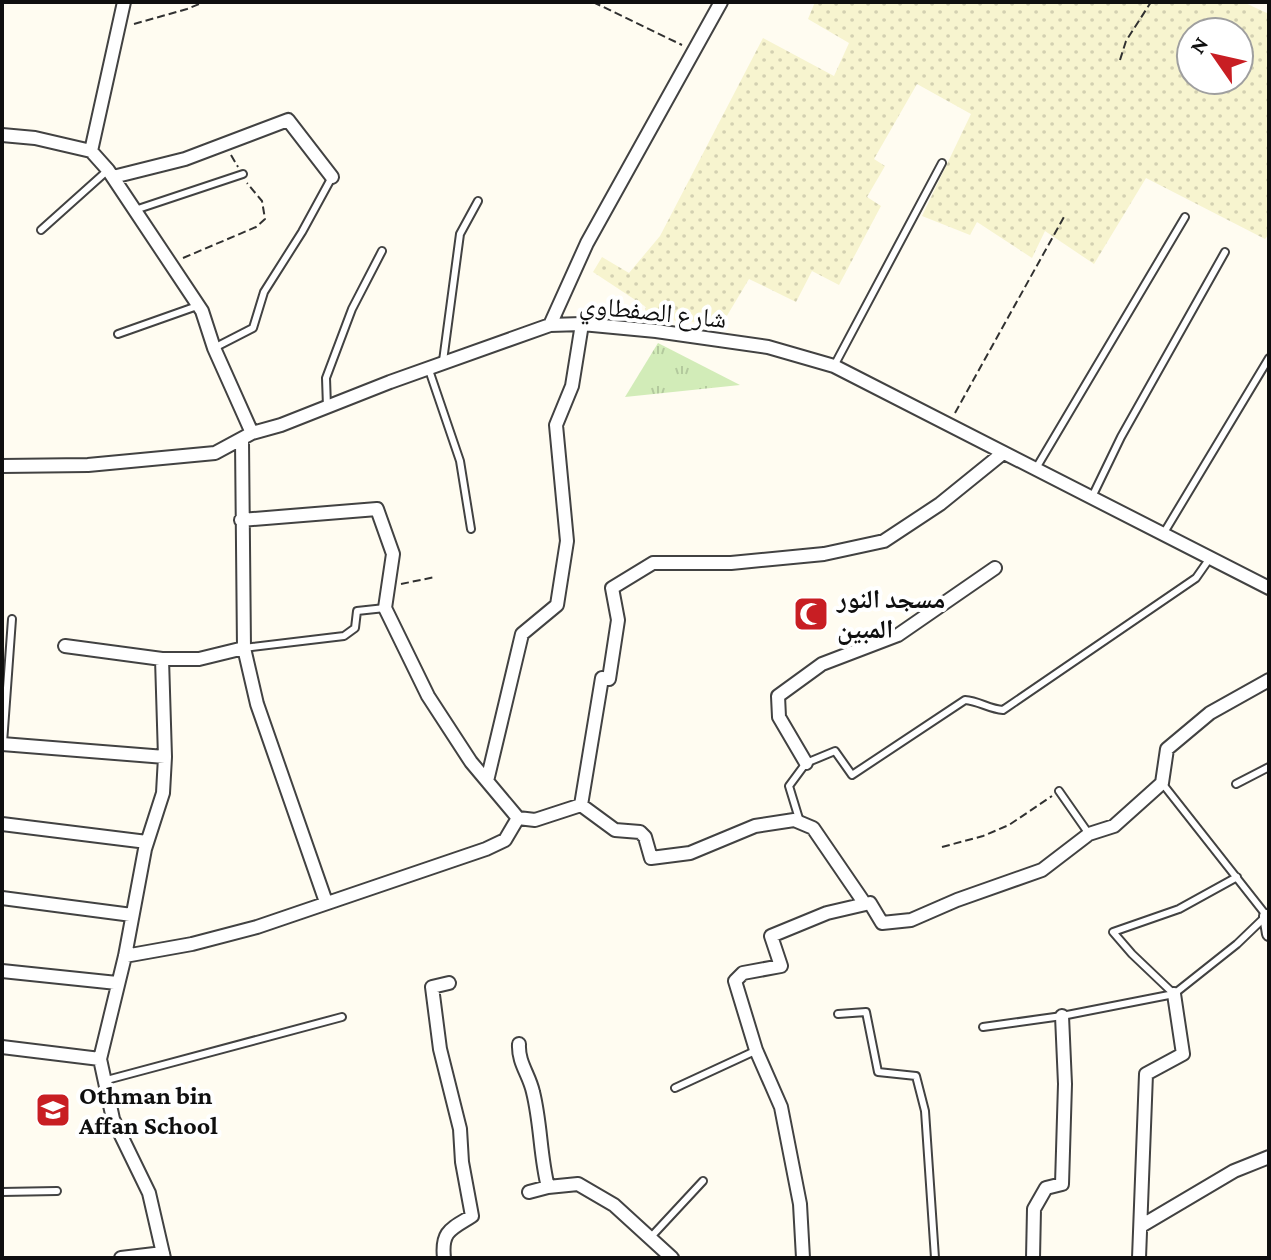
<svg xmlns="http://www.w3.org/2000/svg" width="1271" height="1260" font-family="'Crimson Pro','Noto Naskh Arabic',serif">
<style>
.farmland{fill:url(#farmland-dots);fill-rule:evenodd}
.park{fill:url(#park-tufts)}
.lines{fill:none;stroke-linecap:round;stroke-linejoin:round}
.lane-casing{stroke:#424242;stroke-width:10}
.street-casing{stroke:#424242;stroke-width:16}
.path{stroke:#313131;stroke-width:2;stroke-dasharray:8 4;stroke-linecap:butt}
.lane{stroke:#fff;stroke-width:6}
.street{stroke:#fff;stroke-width:12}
.labels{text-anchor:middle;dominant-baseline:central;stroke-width:8;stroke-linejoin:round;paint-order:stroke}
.street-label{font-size:26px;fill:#0f0f0f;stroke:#fff}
.poi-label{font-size:26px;font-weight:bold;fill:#0f0f0f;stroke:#fff;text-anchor:start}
</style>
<defs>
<pattern id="farmland-dots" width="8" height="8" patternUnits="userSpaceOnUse" patternTransform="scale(2)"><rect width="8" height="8" fill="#f7f4cf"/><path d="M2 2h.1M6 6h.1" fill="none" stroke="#d3d0b1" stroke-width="1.8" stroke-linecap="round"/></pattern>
<pattern id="park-tufts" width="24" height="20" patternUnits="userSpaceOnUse" patternTransform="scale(2)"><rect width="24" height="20" fill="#d2ecb8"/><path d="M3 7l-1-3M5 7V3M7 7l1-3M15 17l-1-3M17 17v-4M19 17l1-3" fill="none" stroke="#b3c99d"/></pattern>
</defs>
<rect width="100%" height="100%" fill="#fffcf1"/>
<path class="farmland" d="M815,2H1243L1269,14V234L1265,239L1146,178L1094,264L1045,231L1032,258L977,222L970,235L922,216L971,114L917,84L874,159L885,166L867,197L881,206L839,285L812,271L796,302L749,279L722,324L643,318L646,307L593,272L602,257L629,273L660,236L763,38L834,76L849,43L808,19ZM1191,32H1239V80H1191Z"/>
<path class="park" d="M658,343L740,385L625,397Z"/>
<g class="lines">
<defs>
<path id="lane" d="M135,210L243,174
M41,230L108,170
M118,334L200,305
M214,348L253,328L264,292L302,232L332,177
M443,361L460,234L478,201
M834,366L942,163
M429,370L460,461L471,529
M327,407L326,378L352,309L382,251
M1035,470L1185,217
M1091,499L1121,437L1225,252
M1162,536L1269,358
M244,648L344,636L355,628L357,611L385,608
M3,743L12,619
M1162,783L1266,915
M1236,784L1269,767
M1059,791L1089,834
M800,822L789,786L806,763L835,751L852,775L965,700C979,701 989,709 1003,710L1196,578L1210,558
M1174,994L1132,954L1113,932L1179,909L1237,877
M838,1014L866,1012L878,1072L916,1076L925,1111L935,1258
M983,1027L1062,1016L1174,994L1237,944L1264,918
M103,1081L342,1017
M675,1088L755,1051
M2,1192L57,1191
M650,1238L703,1181"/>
<path id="street" d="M2,135L35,138L91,151L108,170L202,311L214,348L252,433
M91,151L124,2
M113,177L185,159L288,120L332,177
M550,325L587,243L721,2
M2,466L88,465L215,453L252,433L281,425L390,382L550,325L582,324L656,331L768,347L834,366L1269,588
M241,520L377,509L393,554L385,608L428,696L471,762L518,818
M65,646L162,659H199L244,648L242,441
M244,648L257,704L326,902
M162,659L165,757L163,793L145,849L125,956L100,1059L113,1119L149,1193L164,1258
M2,744L165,757
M806,763L779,717L778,696L822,664L898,635L995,568
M487,781L522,634L557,605L567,541L556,425L572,386L582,324
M581,805L615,830L640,832L645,837L651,858L690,853L755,826L794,820L813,828L865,904
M2,824L147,842
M2,898L132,915
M1266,916L1269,934
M125,956L192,944L257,927L486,849L505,840L518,818L535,820L581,805L602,678L609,679L618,620L612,588L653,563H731L824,554L884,541L940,504L1003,453
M2,971L117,983
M519,1044C518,1063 529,1074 533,1092C541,1124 540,1156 548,1187L578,1184L614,1205L672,1258
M2,1047L100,1059
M529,1192L548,1187
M1141,1226L1234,1171L1269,1157
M121,1258L163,1253
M444,1258C441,1231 451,1229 472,1216L462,1162L460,1129L440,1049L432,987L449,983
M803,1258L800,1204L781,1107L756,1050L735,981L743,973L781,966L771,936L827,913L870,903L882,923L911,920L957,900L1042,870L1089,834L1114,826L1162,783L1167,749L1210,713L1269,680
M1033,1258L1034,1209L1046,1188L1062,1184L1065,1084L1062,1016
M1139,1258L1146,1074L1183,1054L1174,994"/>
</defs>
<use href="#lane" class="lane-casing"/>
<use href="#street" class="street-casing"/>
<path class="path" d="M593,2L682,45
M134,24L187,9L204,2
M1120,60L1126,41L1151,2
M231,155L238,167
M183,258L256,227L265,219L262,201L247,183
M955,413L1065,215
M401,584L435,577
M942,847L983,836L1009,825L1052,796"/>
<use href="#lane" class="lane"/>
<use href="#street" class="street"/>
</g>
<defs>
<symbol id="mosque-square" viewBox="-11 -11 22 22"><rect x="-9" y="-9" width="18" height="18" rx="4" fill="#c81e23" stroke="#fff"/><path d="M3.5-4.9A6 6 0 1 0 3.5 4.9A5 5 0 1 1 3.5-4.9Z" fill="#fff"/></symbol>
<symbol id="school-square" viewBox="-11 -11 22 22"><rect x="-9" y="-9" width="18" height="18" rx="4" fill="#c81e23" stroke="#fff"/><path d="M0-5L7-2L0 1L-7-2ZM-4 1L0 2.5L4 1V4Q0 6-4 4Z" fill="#fff"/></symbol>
</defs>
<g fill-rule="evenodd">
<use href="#mosque-square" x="791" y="594" width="40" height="40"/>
<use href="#school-square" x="33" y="1090" width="40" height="40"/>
</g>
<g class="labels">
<g class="street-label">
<text transform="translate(653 312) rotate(6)">شارع الصفطاوي</text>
</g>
<g class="poi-label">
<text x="837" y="599">مسجد النور<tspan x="837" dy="30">المبين</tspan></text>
<text x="79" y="1095">Othman bin<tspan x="79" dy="30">Affan School</tspan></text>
</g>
</g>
<rect width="1271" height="1260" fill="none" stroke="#0f0f0f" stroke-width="8"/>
<g transform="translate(1215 56) rotate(304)"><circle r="38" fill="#ffffff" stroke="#9f9f9f" stroke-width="2"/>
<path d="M0-6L14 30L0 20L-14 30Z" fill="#c81e23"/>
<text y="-12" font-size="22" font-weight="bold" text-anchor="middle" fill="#0f0f0f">N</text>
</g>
</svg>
